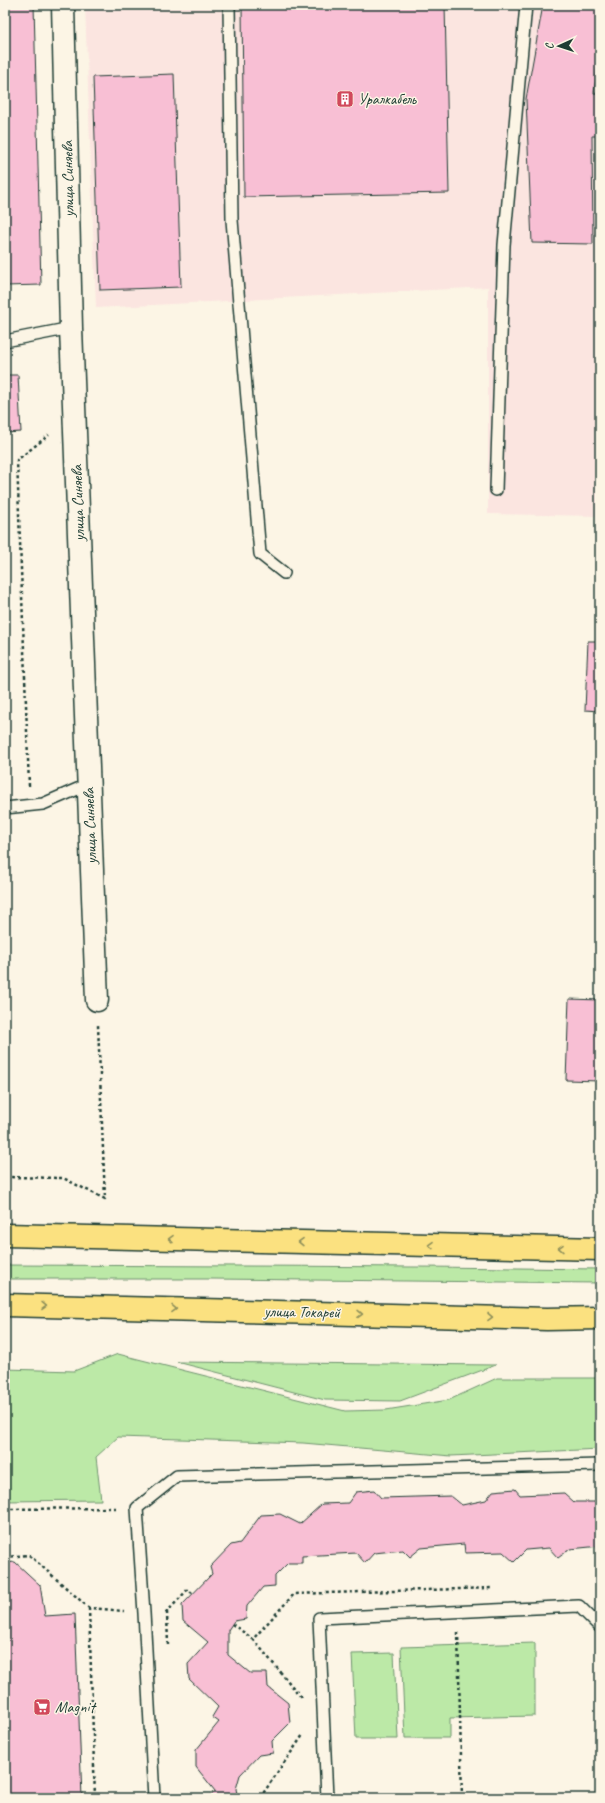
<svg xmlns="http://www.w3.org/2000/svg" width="605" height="1803" font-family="Caveat,sans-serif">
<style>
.built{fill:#fbe5e0}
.green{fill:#bce9a7;stroke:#6e936e}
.building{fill:#f8bfd4;stroke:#1f3d34}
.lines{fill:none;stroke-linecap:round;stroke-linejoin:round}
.lane-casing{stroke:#1f3d34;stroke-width:14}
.street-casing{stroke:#1f3d34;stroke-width:25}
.primary-casing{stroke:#1f3d34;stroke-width:25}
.path{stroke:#1f3d34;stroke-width:2.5;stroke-dasharray:3 3;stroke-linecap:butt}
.lane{stroke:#fcf5e5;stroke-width:11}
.street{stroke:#fcf5e5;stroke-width:22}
.primary{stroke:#fbe180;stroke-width:22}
.oneway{stroke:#8d8f5a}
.labels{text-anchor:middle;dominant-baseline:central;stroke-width:3;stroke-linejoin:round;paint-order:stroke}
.poi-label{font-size:16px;fill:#1f3d34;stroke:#fcf5e5;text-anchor:start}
.street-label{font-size:16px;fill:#1f3d34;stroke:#fcf5e5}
</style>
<rect width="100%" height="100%" fill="#fcf5e5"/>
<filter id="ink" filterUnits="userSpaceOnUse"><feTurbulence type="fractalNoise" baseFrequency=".025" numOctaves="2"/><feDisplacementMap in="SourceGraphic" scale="8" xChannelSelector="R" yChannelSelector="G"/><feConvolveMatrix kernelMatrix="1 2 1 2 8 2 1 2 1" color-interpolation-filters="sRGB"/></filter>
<g filter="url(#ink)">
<path class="built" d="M85,5H600V80L598,91H600V516L488,514V287L96,308Z"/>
<path class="green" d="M5,1265C203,1266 402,1266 600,1269V1283L212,1279H5Z
M118,1354L345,1411L386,1410L449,1400L497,1378H600V1449L451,1456L303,1443L118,1437L96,1457L101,1500L5,1501V1369L74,1371Z
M177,1362L496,1365L400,1401L325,1400Z
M535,1643V1716L450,1718V1738H405L401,1647Z
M394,1653L398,1739H356L352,1654Z"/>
<path class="building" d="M5,5H34L41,285L5,286Z
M242,5H445L449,193L244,197Z
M543,5H600V47L594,93L600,94V136H592L593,244L532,243L526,99Z
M174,74L181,287L100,290L93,77Z
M599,280H600V456Z
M5,375H18L21,432L5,433Z
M588,641H600V711L585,710Z
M569,999L600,1000V1081L566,1080Z
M515,1489L520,1495L564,1493L574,1502H595L600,1495V1546L570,1549L558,1558L549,1548L526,1550L514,1562L503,1552L465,1553L464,1544L421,1548L410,1557L403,1550L374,1553L365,1563L356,1553L302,1556V1563H288L275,1576V1586L263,1587L247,1606L246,1619L234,1621L228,1630V1655L250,1673H267L268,1687L288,1703L290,1723L272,1741L273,1753L259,1755L240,1775L236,1789L238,1798H209L215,1791L196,1767V1750L219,1722L212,1717L218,1707L189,1679L188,1664L208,1642L183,1621L182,1605L212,1574L210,1567L231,1545L240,1543L261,1515L280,1514L300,1524L322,1504L348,1503L356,1492L374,1490L381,1498L451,1496L462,1505L486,1500L493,1491Z
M15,1562L40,1585L45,1616L75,1614L82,1798H5V1563Z"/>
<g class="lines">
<defs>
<path id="lane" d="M229,5L232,220L260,554L284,573
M5,341L71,328
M496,490L504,245L526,5
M5,808L43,804L89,784
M154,1798L144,1613L137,1508L177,1476L600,1465
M327,1798L319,1618L579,1606L600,1627"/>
<path id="street" d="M63,5L71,328L97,1000"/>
<path id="primary" d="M5,1235L600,1249
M5,1305L547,1319L600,1318"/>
</defs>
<use href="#lane" class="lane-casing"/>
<use href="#street" class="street-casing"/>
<use href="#primary" class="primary-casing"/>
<path class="path" d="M29,786L17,460L49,435
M5,1177L63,1178L105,1199L98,1025
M5,1509L116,1508
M5,1557L29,1555L89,1608L124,1611
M89,1608L95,1798
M165,1612H167L188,1589L193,1594
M167,1612L168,1646
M232,1624L253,1639
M458,1632L462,1798
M301,1697L253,1639L294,1594L492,1588
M260,1798L303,1735"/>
<use href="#lane" class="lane"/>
<use href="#street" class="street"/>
<use href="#primary" class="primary"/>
</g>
<defs><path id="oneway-chevron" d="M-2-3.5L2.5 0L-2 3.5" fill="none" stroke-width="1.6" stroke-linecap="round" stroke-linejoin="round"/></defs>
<g class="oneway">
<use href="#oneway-chevron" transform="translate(171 1239) rotate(-179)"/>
<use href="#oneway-chevron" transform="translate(301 1242) rotate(-179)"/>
<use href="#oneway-chevron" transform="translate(431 1245) rotate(-179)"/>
<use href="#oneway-chevron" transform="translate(561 1248) rotate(-179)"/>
<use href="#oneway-chevron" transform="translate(44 1306) rotate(1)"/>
<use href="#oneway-chevron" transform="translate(174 1309) rotate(1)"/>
<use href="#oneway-chevron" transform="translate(360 1314) rotate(1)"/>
<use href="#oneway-chevron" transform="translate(490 1317) rotate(1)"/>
</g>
</g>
<defs>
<symbol id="building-square" viewBox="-11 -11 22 22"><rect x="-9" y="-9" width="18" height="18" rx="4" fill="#d1495b" stroke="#fcf5e5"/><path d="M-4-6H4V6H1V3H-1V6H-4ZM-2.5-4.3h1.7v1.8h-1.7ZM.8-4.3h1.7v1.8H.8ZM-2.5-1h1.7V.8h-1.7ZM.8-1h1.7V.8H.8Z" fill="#fff"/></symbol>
<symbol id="supermarket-square" viewBox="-11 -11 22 22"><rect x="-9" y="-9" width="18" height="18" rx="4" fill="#d1495b" stroke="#fcf5e5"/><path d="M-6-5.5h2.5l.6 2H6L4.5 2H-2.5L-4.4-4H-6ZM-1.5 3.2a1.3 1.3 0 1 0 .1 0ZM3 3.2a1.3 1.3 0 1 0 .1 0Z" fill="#fff"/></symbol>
</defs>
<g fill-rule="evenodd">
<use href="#building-square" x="335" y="89" width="20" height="20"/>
<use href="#supermarket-square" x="32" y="1697" width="20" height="20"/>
</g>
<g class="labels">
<g class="poi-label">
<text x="358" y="99">Уралкабель</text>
<text x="55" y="1707">Magnit</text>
</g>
<g class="street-label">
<text transform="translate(68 179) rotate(-91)">улица Синяева</text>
<text transform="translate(78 503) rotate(-92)">улица Синяева</text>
<text transform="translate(90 826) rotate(-92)">улица Синяева</text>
<text transform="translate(302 1312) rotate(1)">улица Токарей</text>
</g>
</g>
<rect width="605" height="1803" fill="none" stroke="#fcf5e5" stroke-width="20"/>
<rect x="10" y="10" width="585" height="1783" fill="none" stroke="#1f3d34" stroke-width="1.5" filter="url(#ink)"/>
<g transform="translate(559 46) rotate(267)" stroke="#fcf5e5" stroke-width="3" paint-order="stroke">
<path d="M0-3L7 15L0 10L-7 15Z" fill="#1f3d34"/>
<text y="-6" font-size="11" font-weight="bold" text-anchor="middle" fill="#1f3d34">С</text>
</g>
</svg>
